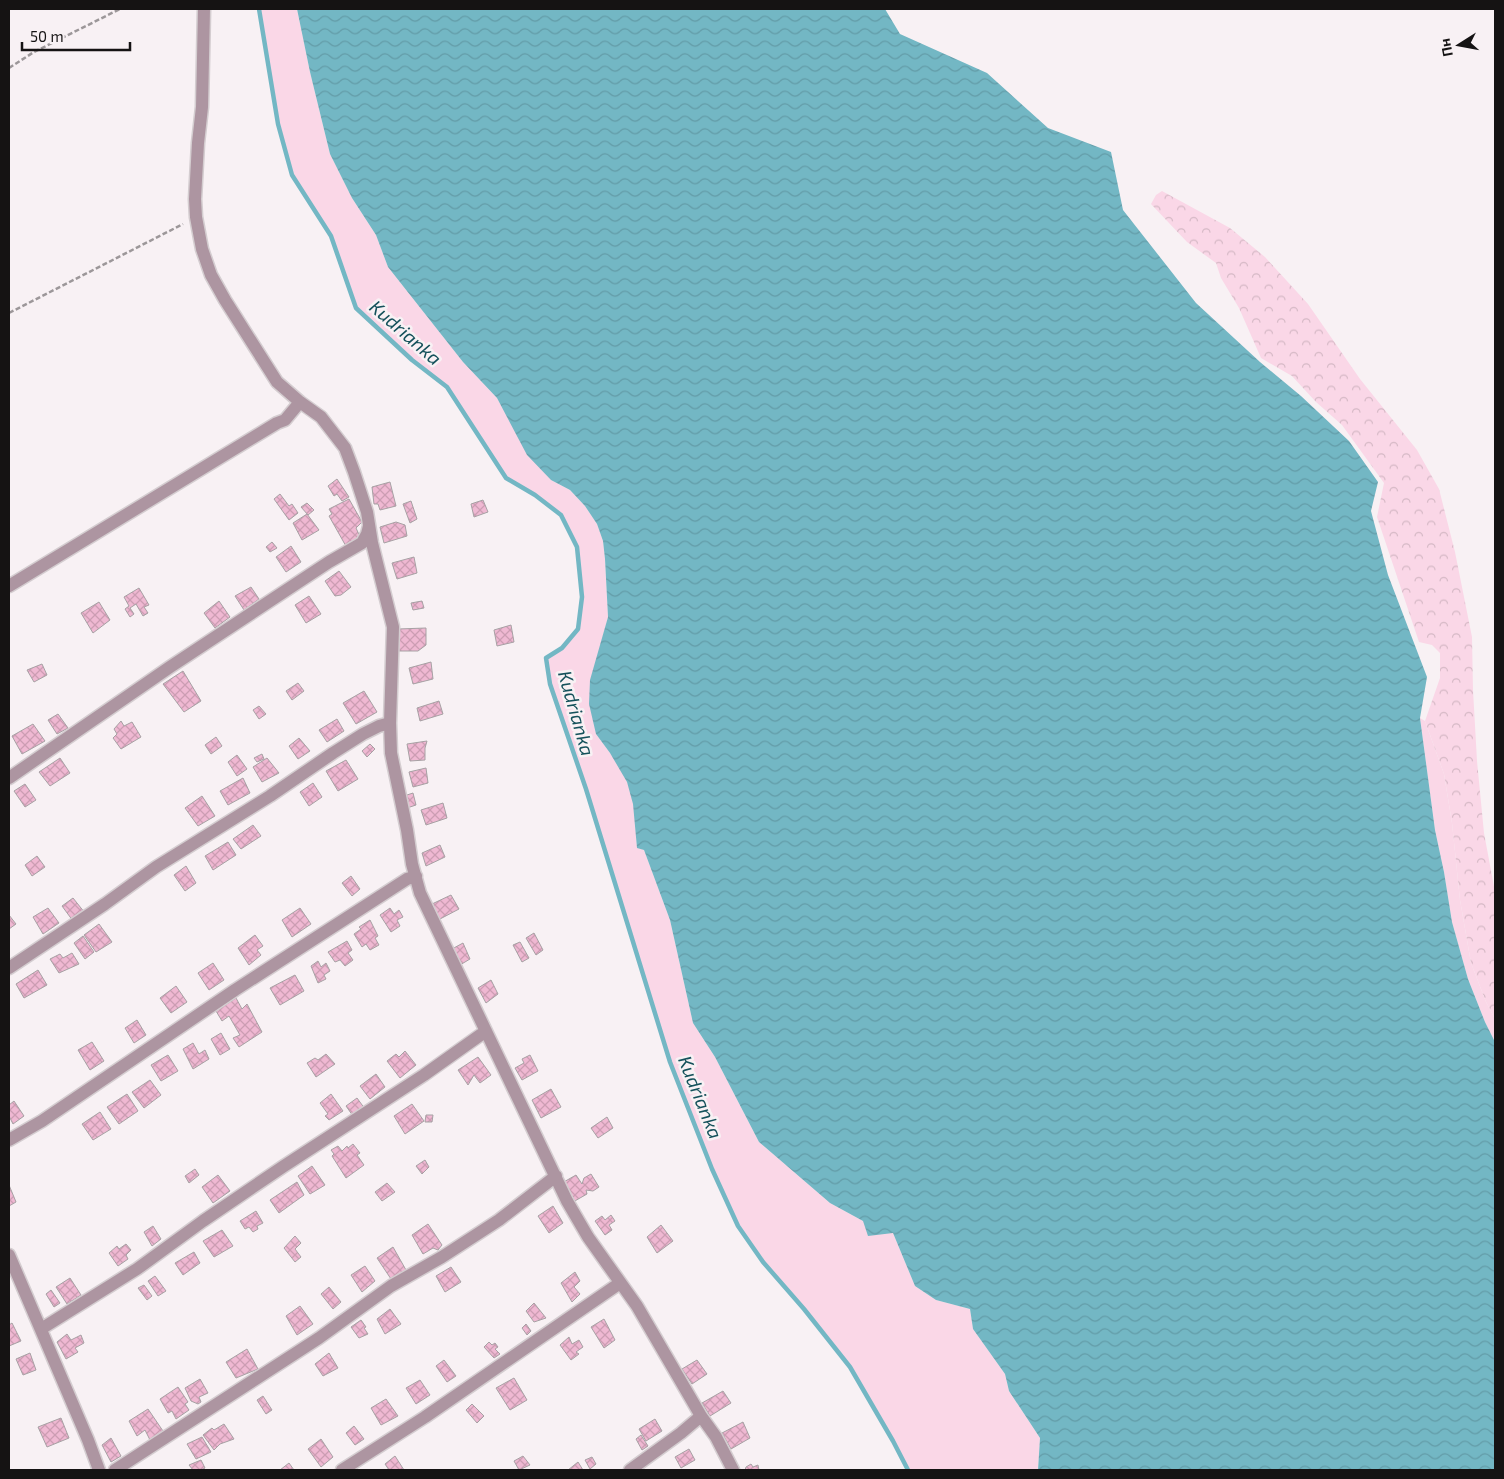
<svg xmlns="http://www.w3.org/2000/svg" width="1504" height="1479" font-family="'Exo 2',sans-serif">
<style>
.grass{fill:#fad7e7}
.forest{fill:url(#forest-crowns)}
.water{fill:url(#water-waves)}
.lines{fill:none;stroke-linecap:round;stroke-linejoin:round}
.stream{stroke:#73b7c4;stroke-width:4.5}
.building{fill:url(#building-cross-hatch);stroke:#a7a1a4}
.minor-casing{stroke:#d4cdd0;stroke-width:15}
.path{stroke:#9c9799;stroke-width:2.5;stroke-dasharray:5 2.5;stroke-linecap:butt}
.minor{stroke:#ad95a1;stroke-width:12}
.labels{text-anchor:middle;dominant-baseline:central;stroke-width:5;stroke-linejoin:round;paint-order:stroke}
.water-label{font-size:19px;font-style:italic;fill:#15515b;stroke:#f8f1f4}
</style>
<defs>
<pattern id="forest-crowns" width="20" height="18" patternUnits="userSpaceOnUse" patternTransform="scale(1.25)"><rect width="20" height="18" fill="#fad7e7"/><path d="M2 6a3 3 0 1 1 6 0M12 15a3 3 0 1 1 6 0" fill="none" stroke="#d5b8c5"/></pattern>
<pattern id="water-waves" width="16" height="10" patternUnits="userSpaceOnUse" patternTransform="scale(1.25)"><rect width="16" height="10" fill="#73b7c4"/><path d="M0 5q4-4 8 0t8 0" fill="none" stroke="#639ca8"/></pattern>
<pattern id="building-cross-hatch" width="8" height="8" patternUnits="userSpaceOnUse" patternTransform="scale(1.25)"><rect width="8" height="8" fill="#efb8d2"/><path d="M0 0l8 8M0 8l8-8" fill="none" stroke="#cc9db3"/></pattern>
</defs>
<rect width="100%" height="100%" fill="#f8f1f4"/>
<path class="grass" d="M259,9H297L310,72L330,154L352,198L376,235L388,267L463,362L497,398L511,423L551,480L570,490L585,506L597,524L603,541L605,559L608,617L600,647L596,734C607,749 620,765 627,782C636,802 635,826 637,847L644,850L670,920L693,1023L715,1057L759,1142L830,1203L863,1221L893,1233L915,1286L936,1300L970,1309L973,1329L1005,1374L1009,1391L1040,1438L1038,1470H908L893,1441L850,1367L804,1309L763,1262L738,1226L712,1169L670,1062L586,789L550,684L546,658L562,648L578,629L582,597L577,547L561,515L535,495L506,478L447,387L412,360L356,308L331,236L292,175L278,124Z
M1420,718L1425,721L1444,774L1452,823L1460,900L1471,963L1486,1002L1495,1019V1042L1485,1022L1468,979L1452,922L1444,872L1435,830Z"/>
<path class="forest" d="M1162,191L1230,228L1265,257L1308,304L1360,379L1417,450L1439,489L1455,552L1472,637L1473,690L1477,761L1484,833L1495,892V1019L1486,1002L1471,963L1460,900L1452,823L1444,774L1425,721L1440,678V653L1432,645L1419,642L1377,517L1384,483L1342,425L1316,402L1292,376L1261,358L1239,308L1221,278L1216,263L1187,242L1151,204L1156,195Z"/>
<path class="water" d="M297,9H885L900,34L987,73L1048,128L1111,152L1123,210L1196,303L1260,362L1301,396L1349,441L1378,482L1371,511L1388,575L1427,677L1420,718L1435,830L1444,872L1452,922L1468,979L1485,1022L1495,1042V1470H1038L1040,1438L1009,1391L1005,1374L973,1329L970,1309L936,1300L915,1286L893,1233L868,1236L863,1221L830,1203L759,1142L715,1057L693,1023L670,920L644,850L637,848L633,804L627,782L610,753L596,734L589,704L590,680L608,617L605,559L603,541L597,524L585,506L570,490L551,480L527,455L497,398L463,362L388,267L376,235L352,198L330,154L310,72Z"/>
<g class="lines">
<path class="stream" d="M259,9L278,124L292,175L331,236L356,308L412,360L447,387L506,478L535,495L561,515L577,547L582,597L578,629L562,648L546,658L550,684L586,789L670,1062L712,1169L738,1226L763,1262L804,1309L850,1367L893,1441L908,1470"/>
</g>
<path class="building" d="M337,479L349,497L342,501L337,494L334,496L328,486Z
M390,482L396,506L380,510L378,504H374L372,487Z
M280,494L289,506L292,504L298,513L289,520L274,499Z
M349,499L362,522L356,528L361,539L347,548L329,516L332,514L329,509Z
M483,500L488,512L474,517L471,504Z
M411,501L417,519L410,523L403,504Z
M307,503L314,510L308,515L301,507Z
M307,514L319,530L302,540L293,523Z
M396,522L405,525L407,536L384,543L380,527Z
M272,542L277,548L270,552L266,547Z
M291,546L301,562L286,572L276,557Z
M414,557L417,573L397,579L392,563Z
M339,571L351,587L341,595L335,596L325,581Z
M251,587L259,599L244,610L235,596Z
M139,588L149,605L144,607L148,613L143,616L136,604L130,608L134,614L130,617L125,609L129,606L124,597Z
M309,596L321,614L306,623L295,605Z
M219,601L230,617L215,628L204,613Z
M422,601L424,608L413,610L411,603Z
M99,602L110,620L93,633L81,613Z
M511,625L514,642L497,646L494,630Z
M426,628V645L418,651H398V629Z
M431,662L433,679L413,684L409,668Z
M42,664L47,675L34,682L27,670Z
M183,671L201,701L184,712L163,684Z
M298,683L304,691L292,700L286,691Z
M364,691L377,712L356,724L343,703Z
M439,701L443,714L420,721L417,708Z
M259,706L266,714L259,719L253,710Z
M58,714L68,728L57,734L48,720Z
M337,719L344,731L327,742L319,730Z
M121,721L124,726L132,722L141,737L121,749L113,738L117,734L114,729Z
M33,724L45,741L22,754L12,736Z
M216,737L222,746L211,754L205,745Z
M299,738L310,751L298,759L289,746Z
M427,741L425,748V760L410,761L407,744Z
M370,744L375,749L367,757L362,751Z
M262,754L264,759L257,762L254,758Z
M237,755L247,769L237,776L228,762Z
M60,758L70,773L50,786L39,772Z
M267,758L279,773L262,782L253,767Z
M346,760L358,779L338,791L326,771Z
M426,768L428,783L413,787L409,772Z
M243,778L250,793L228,805L220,791Z
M313,783L322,797L309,806L300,792Z
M25,784L36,800L25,807L14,791Z
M413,793L416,805L404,809L401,797Z
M202,796L215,816L198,826L185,808Z
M443,803L447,818L426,825L421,810Z
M253,825L261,836L241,849L233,839Z
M228,842L236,855L213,870L205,856Z
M440,845L445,857L426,866L422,853Z
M37,856L45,867L32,876L25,865Z
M186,866L196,883L185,891L174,875Z
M351,876L360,889L352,896L342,883Z
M451,895L459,909L440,919L432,904Z
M73,898L85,913L73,921L62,906Z
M48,908L59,923L43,934L33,917Z
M300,908L311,924L292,937L282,920Z
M390,908L394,914L399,910L403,917L397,920L400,926L391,932L380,915Z
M9,915L16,924L9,929Z
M370,920L378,936L375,938L379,945L370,950L366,944L362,947L354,934L361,929L359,927Z
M99,924L112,942L96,952L84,935Z
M534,933L543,950L536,955L526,938Z
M255,935L263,946L257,950L261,955L249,965L238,948Z
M83,936L94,952L85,959L74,943Z
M347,941L352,950L348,953L353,960L345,966L340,960L335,962L328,952Z
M520,942L529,958L522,962L513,945Z
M463,943L470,959L460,965L452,949Z
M72,953L79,964L59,973L50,959L60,954L63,958Z
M318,961L321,967L326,963L330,971L324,975L326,979L318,983L311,966Z
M213,963L224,980L209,990L198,973Z
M38,970L47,985L24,998L16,984Z
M295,975L304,991L280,1005L270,988Z
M491,980L498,994L486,1003L478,988Z
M176,986L187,1002L171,1013L160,998Z
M236,998L242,1009L247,1004L262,1032L239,1047L233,1038L240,1035L229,1016L222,1021L216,1011Z
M137,1020L146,1035L134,1043L125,1028Z
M221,1033L230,1049L220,1055L211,1039Z
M92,1042L104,1061L90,1070L78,1050Z
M193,1043L199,1054L205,1050L209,1059L193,1069L183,1049Z
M405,1051L416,1065L400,1078L387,1061L396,1054L399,1057Z
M326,1054L335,1064L316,1077L307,1063L315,1058L318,1060Z
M168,1055L178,1071L161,1081L151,1065Z
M530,1055L538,1071L522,1080L515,1068L524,1063L522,1059Z
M478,1057L491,1075L480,1083L474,1075L468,1085L458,1070Z
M376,1074L385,1087L370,1099L360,1086Z
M150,1080L161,1095L144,1108L132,1092Z
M551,1089L561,1107L541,1118L532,1100Z
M127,1094L138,1111L119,1124L107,1107Z
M331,1094L343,1111L329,1120L325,1116L328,1114L320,1103Z
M357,1098L365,1109L353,1116L346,1106Z
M14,1101L24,1116L13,1124L9,1116V1105Z
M412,1104L424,1121L405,1134L394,1116Z
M100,1112L111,1129L93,1140L82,1124Z
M426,1115H433L432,1122H425Z
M607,1117L613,1128L598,1138L591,1128Z
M353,1144L360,1153L357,1155L364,1165L346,1178L332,1156L334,1154L331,1150L338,1146L342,1151L347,1146L348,1148Z
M425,1160L429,1167L422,1174L416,1166Z
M312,1166L325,1185L310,1194L298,1176Z
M195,1169L199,1175L189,1183L185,1176Z
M591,1174L599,1187L593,1191L586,1190L587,1194L573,1202L562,1183L576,1175L582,1184L584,1178Z
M218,1175L230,1191L213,1203L202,1187Z
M297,1182L304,1195L279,1213L270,1200Z
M387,1183L395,1192L382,1201L375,1192Z
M9,1185L16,1202L9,1206Z
M553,1206L563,1223L549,1233L538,1216Z
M256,1211L263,1223L257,1226L258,1229L253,1232L249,1227L245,1229L240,1221Z
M611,1215L615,1221L609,1225L612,1230L605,1235L595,1221L602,1216L605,1220Z
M428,1224L442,1245L438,1250L433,1248L423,1254L412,1235Z
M661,1225L673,1241L657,1253L647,1237Z
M153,1226L161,1239L152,1246L144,1232Z
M222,1230L233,1246L214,1257L203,1241Z
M295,1236L301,1243L295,1249L301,1257L295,1262L284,1248Z
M126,1244L131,1250L126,1255L128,1259L118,1266L109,1253L117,1246L119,1249Z
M393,1247L406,1270L391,1279L377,1258Z
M194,1252L200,1263L183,1275L175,1263Z
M365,1266L375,1281L362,1292L351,1275Z
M451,1267L461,1282L445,1292L436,1276Z
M575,1272L580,1281L574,1287L580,1294L572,1302L561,1283Z
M155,1276L166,1291L158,1296L148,1281Z
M70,1278L81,1295L67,1304L56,1287Z
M144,1285L152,1296L147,1300L138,1288Z
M329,1287L341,1302L333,1309L321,1294Z
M51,1290L60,1303L54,1307L46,1294Z
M534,1303L546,1318L534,1322L526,1311Z
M300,1306L313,1324L297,1335L286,1316Z
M390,1309L401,1324L385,1334L377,1319Z
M604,1319L615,1340L604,1348L591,1327Z
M361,1320L366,1327L364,1328L368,1334L359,1338L351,1327Z
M12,1323L21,1341L9,1346V1325Z
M526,1324L531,1331L527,1335L522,1328Z
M67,1334L71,1340L81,1335L84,1343L75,1348L78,1352L66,1359L57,1342Z
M569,1337L572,1344L579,1340L583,1347L576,1352L579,1354L571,1360L560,1345Z
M489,1342L492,1345L495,1343L498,1347L495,1349L500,1354L494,1358L484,1347Z
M247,1349L258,1369L236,1378L226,1362Z
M30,1353L36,1370L23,1375L16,1359Z
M329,1353L338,1368L323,1376L315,1364Z
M444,1360L456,1376L447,1382L436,1366Z
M697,1360L707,1374L692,1384L682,1369Z
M514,1378L527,1400L510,1410L496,1388Z
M200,1379L208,1393L199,1397L201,1402L198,1404L191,1401L185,1388Z
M420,1380L430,1395L416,1404L406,1388Z
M178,1387L188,1402L185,1404L189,1410L176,1419L172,1411L168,1413L160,1399Z
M723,1391L731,1403L710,1416L702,1403Z
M263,1396L272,1410L266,1414L257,1400Z
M386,1399L398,1416L381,1425L371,1408Z
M472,1404L484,1416L477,1423L466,1410Z
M148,1409L163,1431L150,1440L145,1430L137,1436L129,1421Z
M61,1418L69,1438L47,1447L38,1427Z
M655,1419L662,1431L646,1441L639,1429Z
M743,1422L750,1438L731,1449L722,1433Z
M224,1424L234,1439L220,1444L214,1450L203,1435L212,1428L214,1430Z
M354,1426L364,1439L355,1445L346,1433Z
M641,1435L648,1446L642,1450L636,1439Z
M202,1437L211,1452L196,1459L187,1444Z
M111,1438L121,1456L111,1462L102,1445Z
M321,1439L333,1457L321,1467L308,1449Z
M689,1449L695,1460L681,1468L675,1457Z
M395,1456L404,1470H389L385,1464Z
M523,1456L530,1465L519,1470L514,1461Z
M592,1457L596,1464L590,1469L585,1460Z
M201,1460L205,1468L201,1470H193L189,1465Z
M578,1462L583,1470H568Z
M289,1463L294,1470H280Z
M751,1464L753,1467L758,1465L759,1470H745L746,1467Z"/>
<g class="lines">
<defs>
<path id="minor" d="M204,9L202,107L198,143L195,199L196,217L202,249L211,275L225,300L277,382L300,402L321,417L345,448L354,472L367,512L372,543L393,627L390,723L391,753L407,830L412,864L420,893L567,1201L588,1237L637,1306L701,1416L716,1437L733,1470
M9,586L277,423L285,420L300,402
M9,778L170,667L329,562L362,543L367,534L369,526
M9,968L105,904L156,867L270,796L333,753L363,734L379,726L390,723
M9,1140L42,1121L235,990L407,879L416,876
M9,1255L88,1440L99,1470
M41,1329L137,1269L203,1221L284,1166L424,1075L486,1031
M115,1470L319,1338L391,1286L442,1257L499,1220L556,1176
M342,1470L425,1417L620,1283
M630,1470L681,1433L701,1416"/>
</defs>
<use href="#minor" class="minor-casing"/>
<path class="path" d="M9,68L34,52L120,9
M9,313L183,224"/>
<use href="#minor" class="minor"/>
</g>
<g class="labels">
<g class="water-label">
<text transform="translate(406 332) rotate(41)">Kudrianka</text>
<text transform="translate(577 713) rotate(74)">Kudrianka</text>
<text transform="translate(701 1097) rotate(68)">Kudrianka</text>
</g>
</g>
<rect width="1504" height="1479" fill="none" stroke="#151313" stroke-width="20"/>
<g transform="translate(1459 45) rotate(259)" stroke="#f8f1f4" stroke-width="4" paint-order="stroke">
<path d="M0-4L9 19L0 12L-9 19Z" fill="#151313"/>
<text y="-8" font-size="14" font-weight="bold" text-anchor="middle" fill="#151313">Пн</text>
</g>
<path d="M22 42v8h108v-8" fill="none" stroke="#151313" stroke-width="2.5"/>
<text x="30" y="42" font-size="15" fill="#151313" stroke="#f8f1f4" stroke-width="4" paint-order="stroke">50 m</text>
</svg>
